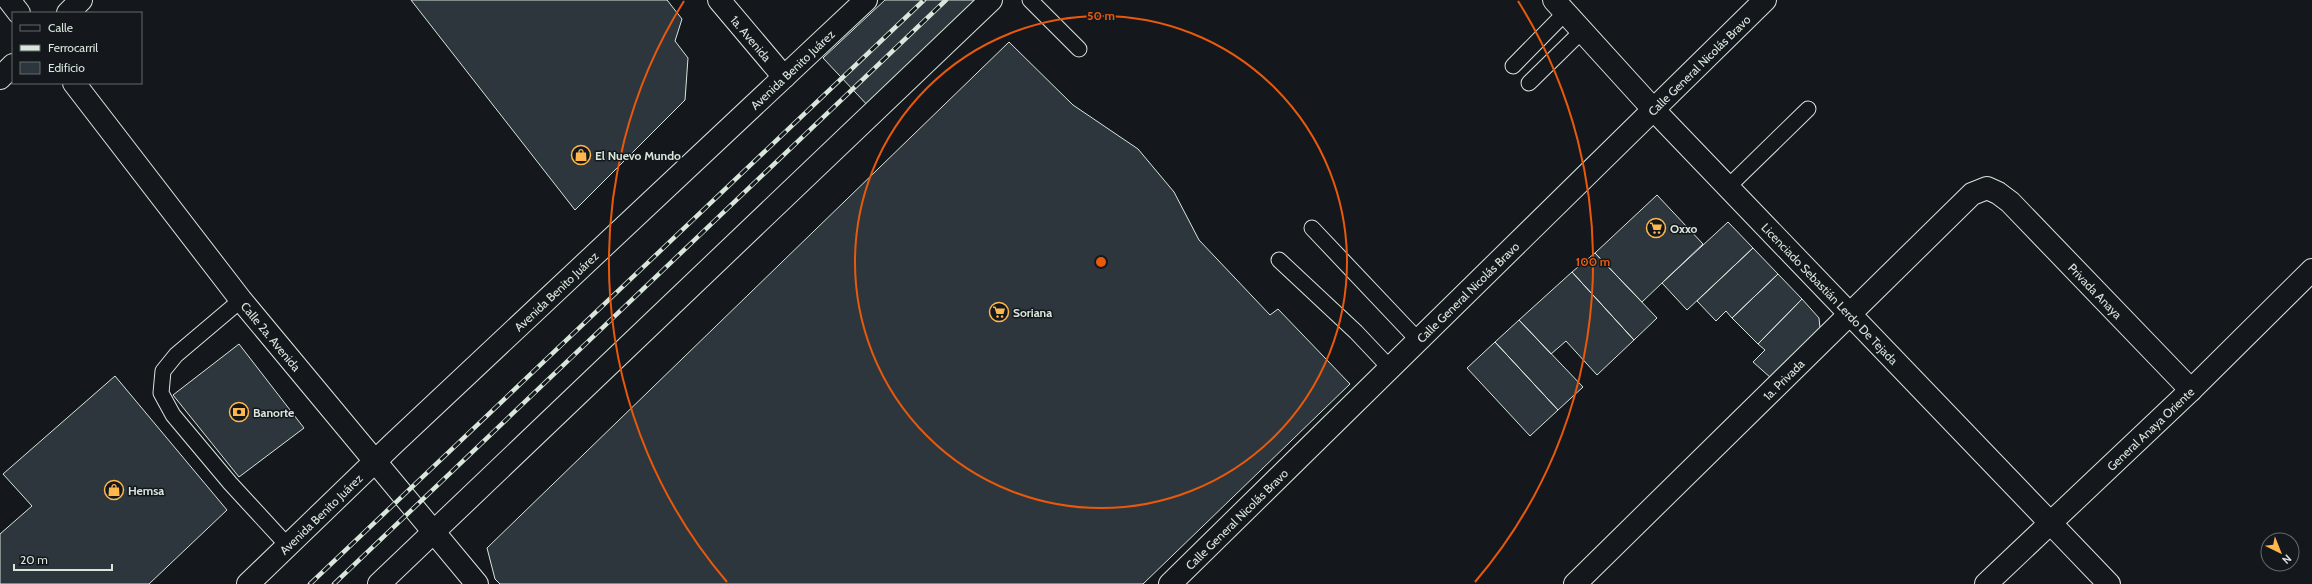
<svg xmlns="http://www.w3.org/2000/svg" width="2312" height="584" font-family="Cabin,sans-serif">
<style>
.building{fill:#2c363c;stroke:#d8e6dc}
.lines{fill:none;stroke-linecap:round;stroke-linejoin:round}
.lane-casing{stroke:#d8e6dc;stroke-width:17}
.street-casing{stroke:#d8e6dc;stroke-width:24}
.primary-casing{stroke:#d8e6dc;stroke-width:24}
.lane{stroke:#14181c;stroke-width:15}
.street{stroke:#14181c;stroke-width:22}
.primary{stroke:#14181c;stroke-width:22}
.rail-casing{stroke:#d8e6dc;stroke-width:4.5}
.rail{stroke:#14181c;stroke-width:3;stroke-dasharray:9;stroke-linecap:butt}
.ring{fill:none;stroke:#e8590c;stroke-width:2}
.labels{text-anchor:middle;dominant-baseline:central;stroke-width:3;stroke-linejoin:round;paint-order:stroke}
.street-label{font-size:12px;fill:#d8e6dc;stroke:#14181c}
.poi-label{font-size:12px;font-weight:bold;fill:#d8e6dc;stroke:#14181c;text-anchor:start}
.centre{fill:#e8590c;stroke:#14181c;stroke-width:2}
.ring-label{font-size:12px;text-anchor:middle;font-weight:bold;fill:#e8590c;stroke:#14181c;stroke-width:3;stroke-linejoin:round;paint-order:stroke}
</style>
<rect width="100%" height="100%" fill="#14181c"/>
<path class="building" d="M411,0H667L682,19L675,41L688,58L685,100L575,210Z
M885,0H986L871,109L823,58Z
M1009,42L1073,105L1138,149L1174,192L1199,240L1270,315L1278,309L1350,384L1143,584H500L495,579L487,548Z
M1657,195L1703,244L1642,302L1595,253Z
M1728,222L1753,248L1687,310L1662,283Z
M1753,248L1778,274L1732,318L1726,311L1716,321L1697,301Z
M1595,253L1657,318L1634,340L1572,272Z
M1572,272L1634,340L1597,375L1566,341L1551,354L1519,320Z
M1778,274L1802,299L1758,344L1732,318Z
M1802,299L1819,318L1820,328L1771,378L1753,362L1765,350L1758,344Z
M1519,320L1583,387L1558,410L1495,342Z
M1495,342L1558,410L1530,436L1467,368Z
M239,344L304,428L239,477L173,395Z
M115,376L227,510L149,584H0V534L32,506L3,474Z"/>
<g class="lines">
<defs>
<path id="lane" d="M1030,0L1079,49
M1513,66L1565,13
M1529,83L1582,31
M1728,187L1808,109
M1312,228L1418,340
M1279,260L1356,332L1390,368
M241,300L176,355L163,371L161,393L173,415L230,483L288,546"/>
<g id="street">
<path d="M9,0L19,13"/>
<path id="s1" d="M719,0L784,77"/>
<path id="s2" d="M1554,0L1653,109L2109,584"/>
<path d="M68,13L81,0"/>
<path d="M0,78L13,65"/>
<path id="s3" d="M74,83L241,300L477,584"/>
<path id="s4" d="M1170,584L1765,0"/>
<path id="s5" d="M1575,584L1972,194L1987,188L1998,193L2010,202L2191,390"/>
<path id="s6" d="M1986,584L2191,390L2312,270"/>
</g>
<g id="primary">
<path id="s7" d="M248,584L393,444L866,0"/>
<path d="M379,584L991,0"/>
</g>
</defs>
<use href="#lane" class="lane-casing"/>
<use href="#street" class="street-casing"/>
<use href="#primary" class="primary-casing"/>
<use href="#lane" class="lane"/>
<use href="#street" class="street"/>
<use href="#primary" class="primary"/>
<defs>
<path id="rail" d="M310,584L924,0
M334,584L946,0"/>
</defs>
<use href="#rail" class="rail-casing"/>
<use href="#rail" class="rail"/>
</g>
<g class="ring">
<circle cx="1101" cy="262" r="246"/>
<path d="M727 582A492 492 0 0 1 684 1M1518 1A492 492 0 0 1 1475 582"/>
</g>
<defs>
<symbol id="shop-ring" viewBox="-11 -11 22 22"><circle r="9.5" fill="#14181c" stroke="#ffb74d" stroke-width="1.5"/><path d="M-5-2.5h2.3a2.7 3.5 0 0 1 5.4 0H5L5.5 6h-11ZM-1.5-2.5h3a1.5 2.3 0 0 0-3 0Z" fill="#ffb74d"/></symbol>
<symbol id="supermarket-ring" viewBox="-11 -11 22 22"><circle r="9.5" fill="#14181c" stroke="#ffb74d" stroke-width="1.5"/><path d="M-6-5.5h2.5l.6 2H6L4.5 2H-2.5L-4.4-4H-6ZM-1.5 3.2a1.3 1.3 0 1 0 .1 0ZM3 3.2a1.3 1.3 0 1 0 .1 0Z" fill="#ffb74d"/></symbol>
<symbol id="bank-ring" viewBox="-11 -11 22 22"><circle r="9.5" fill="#14181c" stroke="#ffb74d" stroke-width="1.5"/><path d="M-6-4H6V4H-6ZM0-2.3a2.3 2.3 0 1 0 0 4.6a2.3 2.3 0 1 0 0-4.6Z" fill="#ffb74d"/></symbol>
</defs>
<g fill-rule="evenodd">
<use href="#shop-ring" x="570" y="144" width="22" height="22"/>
<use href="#supermarket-ring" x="1645" y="217" width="22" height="22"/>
<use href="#supermarket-ring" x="988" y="301" width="22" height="22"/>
<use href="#bank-ring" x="228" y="401" width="22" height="22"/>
<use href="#shop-ring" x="103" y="479" width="22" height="22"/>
</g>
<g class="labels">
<g class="street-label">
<text stroke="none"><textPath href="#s1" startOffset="50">1a. Avenida</textPath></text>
<text stroke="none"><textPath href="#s4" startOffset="741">Calle General Nicolás Bravo</textPath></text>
<text stroke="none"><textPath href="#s7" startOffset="749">Avenida Benito Juárez</textPath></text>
<text stroke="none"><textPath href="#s7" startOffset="425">Avenida Benito Juárez</textPath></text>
<text stroke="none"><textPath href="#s5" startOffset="723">Privada Anaya</textPath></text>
<text stroke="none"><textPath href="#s4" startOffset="417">Calle General Nicolás Bravo</textPath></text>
<text stroke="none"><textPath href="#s2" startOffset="403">Licenciado Sebastián Lerdo De Tejada</textPath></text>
<text stroke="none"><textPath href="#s3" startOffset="321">Calle 2a. Avenida</textPath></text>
<text stroke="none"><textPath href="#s5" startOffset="292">1a. Privada</textPath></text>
<text stroke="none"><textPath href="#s6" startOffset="226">General Anaya Oriente</textPath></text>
<text stroke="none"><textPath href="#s7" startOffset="101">Avenida Benito Juárez</textPath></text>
<text stroke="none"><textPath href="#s4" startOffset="93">Calle General Nicolás Bravo</textPath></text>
</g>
<g class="poi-label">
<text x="595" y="155">El Nuevo Mundo</text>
<text x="1670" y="228">Oxxo</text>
<text x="1013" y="312">Soriana</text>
<text x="253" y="412">Banorte</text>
<text x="128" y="490">Hemsa</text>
</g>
</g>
<circle cx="1101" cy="262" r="6" class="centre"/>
<g class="ring-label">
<text x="1101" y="20">50 m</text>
<text x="1593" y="266">100 m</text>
</g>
<rect x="12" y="12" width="130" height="72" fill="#14181c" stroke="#626a69"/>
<rect x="20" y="25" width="20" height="6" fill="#14181c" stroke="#626a69"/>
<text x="48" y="32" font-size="12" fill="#d8e6dc">Calle</text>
<rect x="20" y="45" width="20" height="6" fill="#d8e6dc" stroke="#626a69"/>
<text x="48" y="52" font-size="12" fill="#d8e6dc">Ferrocarril</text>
<rect x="20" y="62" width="20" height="12" fill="#2c363c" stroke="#626a69"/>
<text x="48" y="72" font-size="12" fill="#d8e6dc">Edificio</text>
<g transform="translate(2280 552) rotate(137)"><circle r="19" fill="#14181c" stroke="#626a69"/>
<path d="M0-3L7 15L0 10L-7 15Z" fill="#ffb74d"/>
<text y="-6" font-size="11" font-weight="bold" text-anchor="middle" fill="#d8e6dc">N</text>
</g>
<path d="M14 564v6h98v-6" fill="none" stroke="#d8e6dc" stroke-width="2"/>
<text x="20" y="564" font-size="12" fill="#d8e6dc" stroke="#14181c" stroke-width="3" paint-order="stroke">20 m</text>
</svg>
